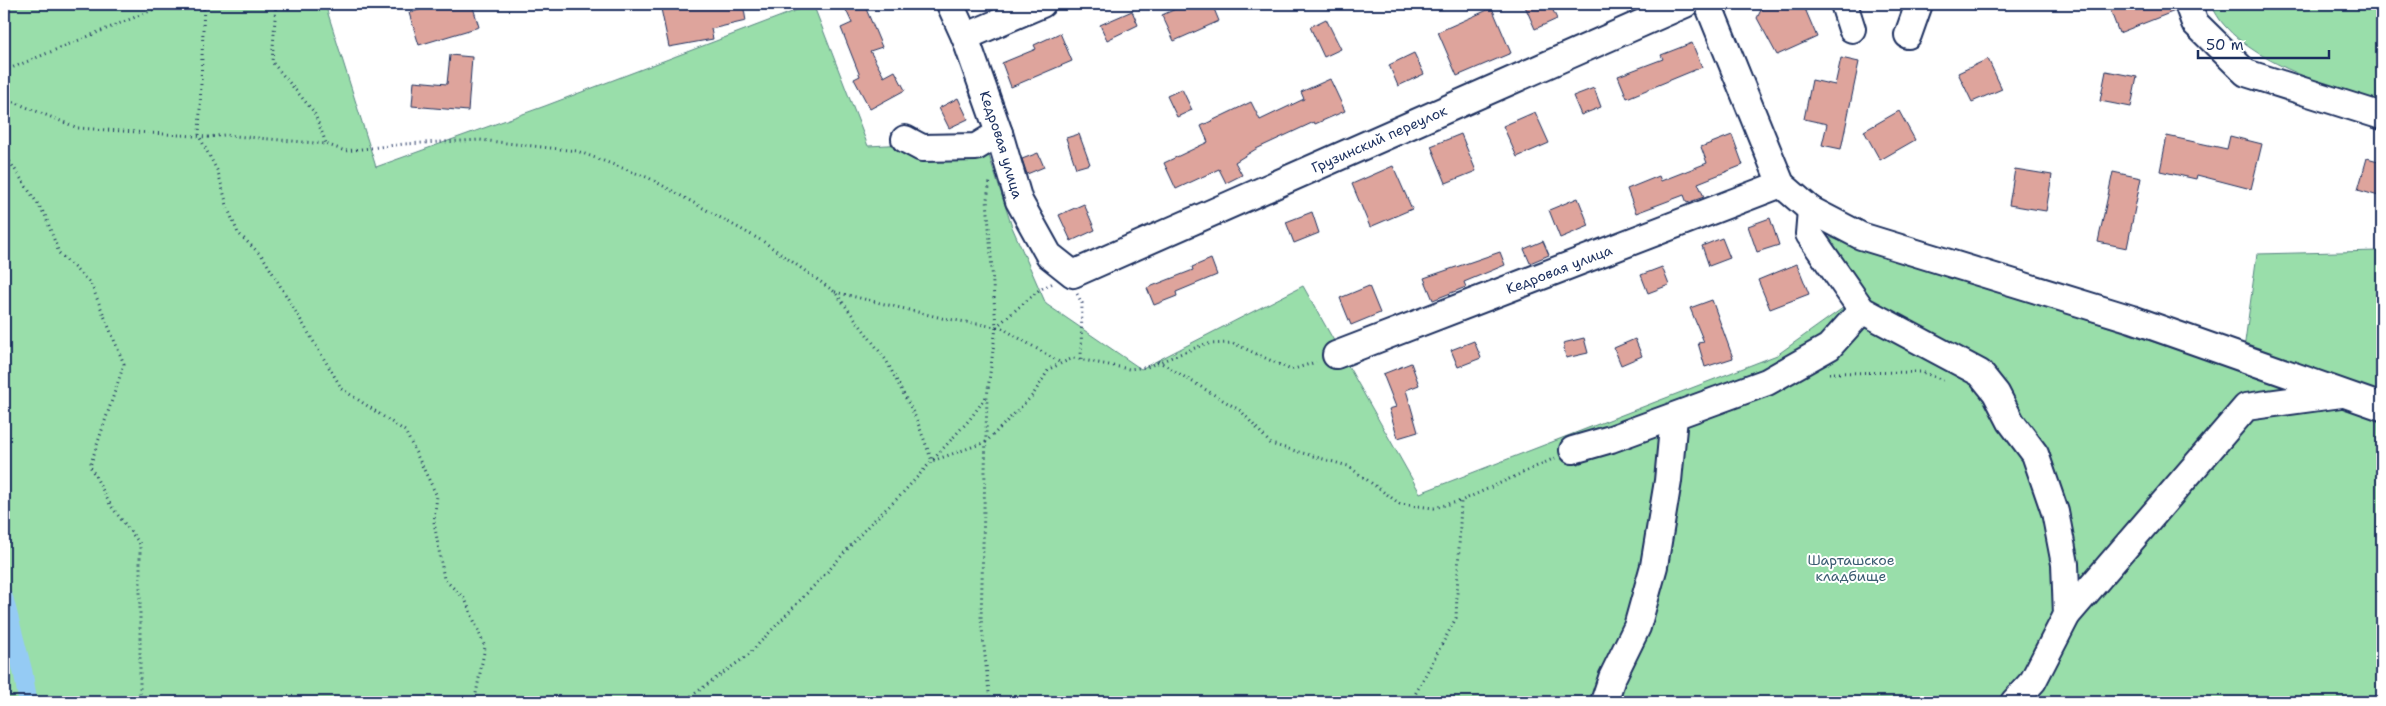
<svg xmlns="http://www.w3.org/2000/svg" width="2386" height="706" font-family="'Shantell Sans',sans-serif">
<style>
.green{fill:#99deaa;stroke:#5a8684}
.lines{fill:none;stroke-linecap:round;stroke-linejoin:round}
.canal{stroke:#95cbf4;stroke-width:19}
.building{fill:#dea49c;stroke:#1b2f5e}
.minor-casing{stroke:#1b2f5e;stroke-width:30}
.path{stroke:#1b2f5e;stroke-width:3;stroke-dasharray:1 4;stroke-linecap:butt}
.minor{stroke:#fff;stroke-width:26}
.labels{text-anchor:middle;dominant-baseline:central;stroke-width:4;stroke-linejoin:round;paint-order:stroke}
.street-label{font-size:14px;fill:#1b2f5e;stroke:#fff}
.park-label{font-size:14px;fill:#3a5b71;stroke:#fff}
</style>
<rect width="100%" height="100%" fill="#fff"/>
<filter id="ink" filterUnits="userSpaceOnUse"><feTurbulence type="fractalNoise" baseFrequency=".02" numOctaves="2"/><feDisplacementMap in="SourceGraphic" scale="10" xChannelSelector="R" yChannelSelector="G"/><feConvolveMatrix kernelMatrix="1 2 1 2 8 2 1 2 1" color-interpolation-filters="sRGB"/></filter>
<g filter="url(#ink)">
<path class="green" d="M4,4H325L376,167L545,106L813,4L868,146L984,140L1012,227L1046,304L1141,369L1303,286L1420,493L1777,355L1847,305L1828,237L1985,286L2241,371L2257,254L2378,251L2382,253V702H4Z
M2210,4H2382V103C2333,88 2259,65 2225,26C2219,20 2215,11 2210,4Z"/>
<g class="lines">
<path class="canal" d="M4,599L23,672L28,702"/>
</g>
<path class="building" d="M425,4H472L479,27L419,45L409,13L426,8Z
M660,4H743L746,21L711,29L713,39L669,47Z
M861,4H864L882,47L870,51L884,77L895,71L905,90L870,109L854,79L860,76L841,28L852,23L846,10Z
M1187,4H1212L1219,21L1174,41L1162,15Z
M1524,4H1550L1557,19L1535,29Z
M1764,4H1803L1817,37L1777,55L1757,18Z
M2108,4H2173L2175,11L2119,33Z
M1492,8L1511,53L1457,76L1438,32Z
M1132,11L1138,25L1107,40L1100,25Z
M1326,19L1341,49L1324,57L1310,27Z
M1060,33L1072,61L1011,87L1002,63L1036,49L1034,45Z
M1692,43L1702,67L1627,98L1618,76L1663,59L1661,55Z
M1414,53L1424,74L1398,86L1389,65Z
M450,55L472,57L468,111L412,106L414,81L447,84Z
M1841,58L1859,62L1841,149L1822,145L1827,124L1804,119L1812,80L1835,85Z
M1988,59L2002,89L1972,102L1958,73Z
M2106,71L2137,77L2131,107L2100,101Z
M1330,79L1345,111L1315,124L1314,122L1256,149L1235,162L1242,175L1226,183L1219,169L1176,189L1164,163L1208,142L1201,126L1251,102L1260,120L1304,99L1301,92Z
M1594,88L1601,107L1581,115L1573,96Z
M1182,89L1192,110L1177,117L1167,96Z
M958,98L968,119L949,128L939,108Z
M1899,111L1915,140L1880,160L1864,131Z
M1535,112L1549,143L1517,157L1503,126Z
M1079,134L1090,164L1076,168L1066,138Z
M1461,134L1476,171L1446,183L1431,146Z
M1732,135L1743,165L1698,183L1704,197L1687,203L1684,195L1636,213L1627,189L1659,176L1661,181L1707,163L1701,147Z
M2167,136L2227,149L2230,136L2262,144L2251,189L2197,175L2196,179L2160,171Z
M1038,153L1044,167L1027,174L1022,159Z
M2367,158L2382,162V197L2358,190Z
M1393,166L1412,209L1370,227L1352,184Z
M2015,169L2052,175L2046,211L2009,205Z
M2113,172L2141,178L2127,248L2098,242Z
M1578,198L1589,226L1560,238L1549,210Z
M1084,204L1095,230L1071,241L1059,215Z
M1312,212L1319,233L1294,243L1286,222Z
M1770,218L1779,245L1757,252L1748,226Z
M1722,238L1730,258L1709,266L1702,246Z
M1543,241L1549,255L1530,263L1524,249Z
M1500,252L1505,265L1464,282L1466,287L1433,300L1424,278Z
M1211,259L1217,275L1176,292L1177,296L1154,305L1147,288L1193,270L1192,267Z
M1797,264L1809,294L1770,309L1758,280Z
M1662,267L1669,285L1648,293L1641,275Z
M1369,286L1380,313L1351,325L1340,298Z
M1712,300L1733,358L1705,367L1698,343L1704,342L1690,308Z
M1584,338L1588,353L1566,358L1563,343Z
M1635,339L1642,356L1621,365L1614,348Z
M1474,341L1481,358L1458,367L1451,350Z
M1411,363L1419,385L1406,390L1418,432L1398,438L1389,409L1396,407L1383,374Z"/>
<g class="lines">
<defs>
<g id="minor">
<path id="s1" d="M950,4L965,37L999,133L1019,201L1049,255L1073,274L1685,4"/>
<path d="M1708,4L1781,184L1811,210L1861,236L2132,319L2382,407"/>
<path d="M1844,4L1852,29"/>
<path d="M2188,4L2195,23L2246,73L2382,116"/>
<path d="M1908,35L1919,4"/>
<path d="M965,37L1042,4"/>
<path d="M905,139L922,148L976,147L999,133"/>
<path d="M1811,210L1809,234L1862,310L1980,373L1996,393L2011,422L2035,454L2055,512L2065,564L2067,615"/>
<path id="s2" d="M1336,355L1781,184"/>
<path d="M1573,450L1611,439L1767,382L1829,347L1862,310"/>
<path d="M1604,702L1612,678L1637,627L1654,566L1668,481L1674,417"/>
<path d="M2014,702L2033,681L2067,615L2246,407L2341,394"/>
</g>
</defs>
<use href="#minor" class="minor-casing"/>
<path class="path" d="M204,4L199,136L218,172L228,209L238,233L263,257L342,389L405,431L437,496L434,522L444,579L465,599L485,647L475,699L478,702
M276,4L272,62L314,112L326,143
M4,71L167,4
M4,98L78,128L208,137L224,135L326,144L345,151L404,144L480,140L577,151L649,178L764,242L835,292L886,360L916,418L932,461L986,442L1033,395L1049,369L1073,358L1129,369L1147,367L1205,344L1233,343L1291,370L1316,362
M4,153L45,215L59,253L91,284L124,364L90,466L111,506L140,544V702
M835,292L942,318L996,327L1039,290L1053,283
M1077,294L1082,303L1081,359
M997,327L1002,328L1061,363
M1158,361L1241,411L1271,444L1348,466L1400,504L1434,508L1461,501
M1829,373L1922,372L1943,380
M683,702L748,655L829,570L869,525L899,497L970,419L986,397
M990,702L981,619L987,397L996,327L987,199L990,181
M1411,702L1456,618L1461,501L1555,458"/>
<use href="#minor" class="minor"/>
</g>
</g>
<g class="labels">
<g class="street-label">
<text stroke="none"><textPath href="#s1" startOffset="636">Грузинский переулок</textPath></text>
<text stroke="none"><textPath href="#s1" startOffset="150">Кедровая улица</textPath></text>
<text stroke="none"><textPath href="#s2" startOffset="239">Кедровая улица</textPath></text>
</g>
<g class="park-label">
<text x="1851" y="560">Шарташское<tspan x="1851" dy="16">кладбище</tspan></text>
</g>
</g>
<rect width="2386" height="706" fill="none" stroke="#fff" stroke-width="20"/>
<rect x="10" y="10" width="2366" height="686" fill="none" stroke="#1b2f5e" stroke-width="2" filter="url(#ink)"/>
<path d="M2198 50v8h131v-8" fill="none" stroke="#1b2f5e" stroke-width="2.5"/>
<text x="2206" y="50" font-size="15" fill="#1b2f5e" stroke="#ffffff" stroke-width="4" paint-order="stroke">50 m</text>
</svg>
